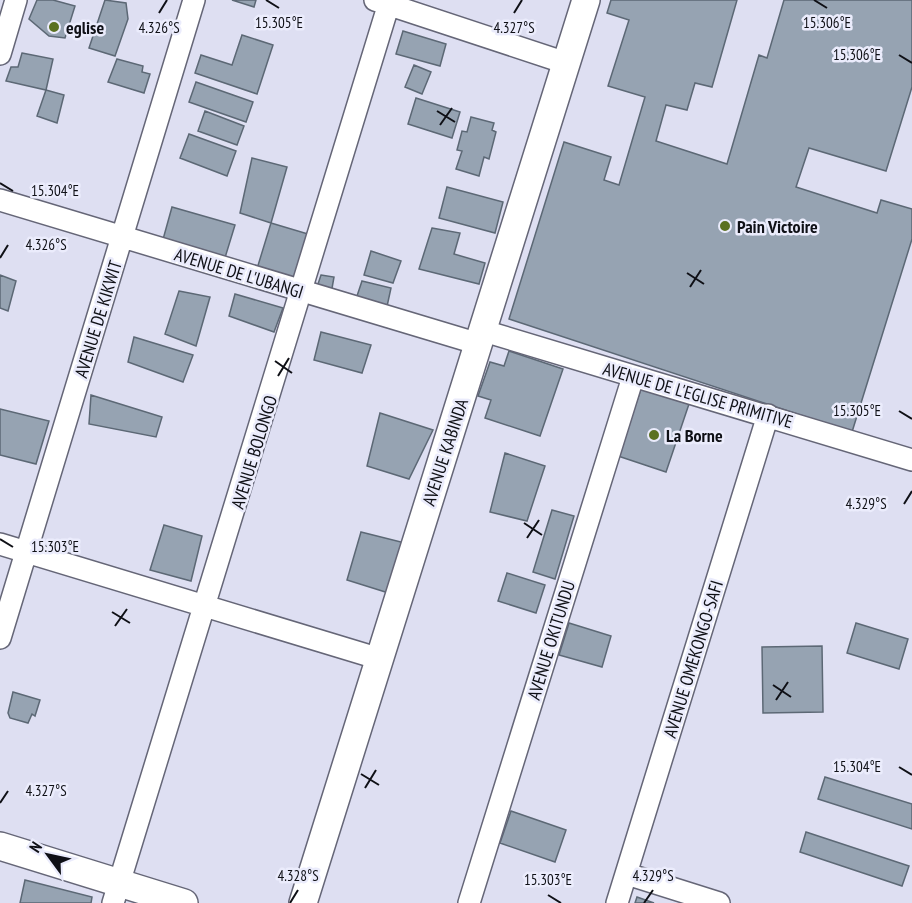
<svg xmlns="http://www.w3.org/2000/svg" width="912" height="903" font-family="'PT Sans Narrow',sans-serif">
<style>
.building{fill:#96a3b2;stroke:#5c6875;stroke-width:1.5}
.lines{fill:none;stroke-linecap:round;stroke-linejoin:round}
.minor-casing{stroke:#656677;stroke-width:24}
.tertiary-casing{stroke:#656677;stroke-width:30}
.minor{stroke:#fff;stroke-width:21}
.tertiary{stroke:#fff;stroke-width:27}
.ticks{fill:none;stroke:#0f1016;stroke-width:2}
.poi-dot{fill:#5b7121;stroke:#ebecfc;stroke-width:2}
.labels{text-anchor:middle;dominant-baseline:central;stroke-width:5;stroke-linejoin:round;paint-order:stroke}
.poi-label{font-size:18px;font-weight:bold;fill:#0f1016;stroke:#ebecfc;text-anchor:start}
.street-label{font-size:18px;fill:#0f1016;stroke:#ebecfc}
.ticks-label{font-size:15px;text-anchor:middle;fill:#0f1016;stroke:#ebecfc;stroke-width:5;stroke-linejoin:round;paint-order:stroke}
</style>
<rect width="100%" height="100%" fill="#dedff2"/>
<path class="building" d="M37,0H53L75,6L65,38L49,36L29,19Z
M105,0L126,3L128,19L115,56L89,48Z
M232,0H256L254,7Z
M611,0H737L712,87L695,83L687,110L666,105L656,141L727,164L759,55L767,58L784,0H912V87L886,171L809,148L796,187L877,213L881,200L912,209V239L852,432L509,319L564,142L611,157L604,180L619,185L645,97L608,86L629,20L607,13Z
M403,31L446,44L440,66L396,54Z
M242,35L273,45L257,94L195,73L201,55L232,65Z
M22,53L53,59L46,90L6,81L11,67H18Z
M117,59L143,66L142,72L150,74L144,93L108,82Z
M414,65L431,72L422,94L405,87Z
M196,82L253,102L246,122L189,102Z
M46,90L64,95L57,123L37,116Z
M416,98L460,112L452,138L408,124Z
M205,111L244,126L237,145L198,131Z
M471,117L494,123L492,130L496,132L489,159L484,157L479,176L456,169L462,151L457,150L462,131L467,132Z
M189,134L236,151L227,176L180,158Z
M252,158L287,167L271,223L240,213Z
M447,187L503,202L495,233L439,218Z
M172,207L235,225L224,261L162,243Z
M271,223L308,234L296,285L256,272Z
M432,228L460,233L454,254L485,263L479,284L419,269Z
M371,251L401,261L393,283L364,275Z
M0,275L16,281L8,311L0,308Z
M321,275L334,277L331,294L316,290Z
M362,281L391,288L386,311L355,302Z
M179,291L210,297L196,346L165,334Z
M235,294L283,308L274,332L229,316Z
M321,332L371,345L362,373L314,360Z
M134,337L193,355L183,382L128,362Z
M509,351L563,369L540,436L485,418L491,400L478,396L490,362L504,366Z
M641,389L689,404L666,472L618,456Z
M91,395L162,417L156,437L89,424Z
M0,409L49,421L36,464L0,455Z
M380,413L433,430L409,479L367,466Z
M505,453L545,466L527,521L490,512Z
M552,510L574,516L555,579L533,572Z
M164,525L202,536L191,581L150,570Z
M361,532L409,544L395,595L347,580Z
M507,573L545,585L536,613L498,601Z
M569,623L611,636L602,667L559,655Z
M856,623L908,639L899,669L847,653Z
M822,646L823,712L763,713L762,647Z
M13,692L40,700L35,716L32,714L28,723L10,718L8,713Z
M825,777L912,804V829L818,799Z
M511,811L566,830L555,862L500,843Z
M806,832L909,866L902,886L800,852Z
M25,880L92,897L91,903H20Z
M637,897L654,903H635Z"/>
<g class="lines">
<defs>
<path id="minor" d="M375,0L566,63
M0,54L16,0
M0,200L479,344
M484,331L912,460
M0,544L380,659
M0,638L194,0
M627,874L719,903
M113,903L390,0
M469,903L633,377
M617,903L768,415"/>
<path id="tertiary" d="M0,846L184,903
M303,903L586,0"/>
</defs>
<use href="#minor" class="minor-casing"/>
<use href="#tertiary" class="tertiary-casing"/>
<use href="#minor" class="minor"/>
<use href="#tertiary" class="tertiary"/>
</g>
<path class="ticks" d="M266,0L279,8M814,0L827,8M159,13L167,0M514,13L522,0M899,55L912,63M437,111L455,122M440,125L452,108M0,183L13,191M0,258L8,245M687,273L704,284M690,287L701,270M275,361L292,373M278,376L289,358M899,411L912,419M904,504L912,491M524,523L542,535M527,538L539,520M0,539L13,547M112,612L130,623M115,626L127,609M773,685L791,697M776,700L788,682M899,767L912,775M361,774L379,785M365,788L376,770M0,803L8,791M548,895L561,903M290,903L298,890M644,903L653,890"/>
<g class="poi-dot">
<circle cx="54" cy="27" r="6"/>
<circle cx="725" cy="226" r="6"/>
<circle cx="654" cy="435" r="6"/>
</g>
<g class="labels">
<g class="poi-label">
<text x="66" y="27">eglise</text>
<text x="737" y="226">Pain Victoire</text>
<text x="666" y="435">La Borne</text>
</g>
<g class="street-label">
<text transform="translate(239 273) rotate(17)">AVENUE DE L'UBANGI</text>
<text transform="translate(98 319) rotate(-73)">AVENUE DE KIKWIT</text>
<text transform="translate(698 395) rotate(16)">AVENUE DE L'EGLISE PRIMITIVE</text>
<text transform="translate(254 452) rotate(-73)">AVENUE BOLONGO</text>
<text transform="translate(445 452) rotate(-72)">AVENUE KABINDA</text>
<text transform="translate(551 640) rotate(-73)">AVENUE OKITUNDU</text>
<text transform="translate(693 659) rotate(-73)">AVENUE OMEKONGO-SAFI</text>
</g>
</g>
<g class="ticks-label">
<text x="279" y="28">15.305°E</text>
<text x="827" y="28">15.306°E</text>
<text x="159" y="33">4.326°S</text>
<text x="514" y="33">4.327°S</text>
<text x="857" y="60">15.306°E</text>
<text x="55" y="196">15.304°E</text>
<text x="46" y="250">4.326°S</text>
<text x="857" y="416">15.305°E</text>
<text x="866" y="509">4.329°S</text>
<text x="55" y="552">15.303°E</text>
<text x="857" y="772">15.304°E</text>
<text x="46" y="796">4.327°S</text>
<text x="298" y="881">4.328°S</text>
<text x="653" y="881">4.329°S</text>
<text x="548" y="885">15.303°E</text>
</g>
<g transform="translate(48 855) rotate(303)" stroke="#ebecfc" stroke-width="4.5" paint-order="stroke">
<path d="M0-4.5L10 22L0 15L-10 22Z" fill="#0f1016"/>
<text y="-9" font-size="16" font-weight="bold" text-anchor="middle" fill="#0f1016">N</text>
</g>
</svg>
